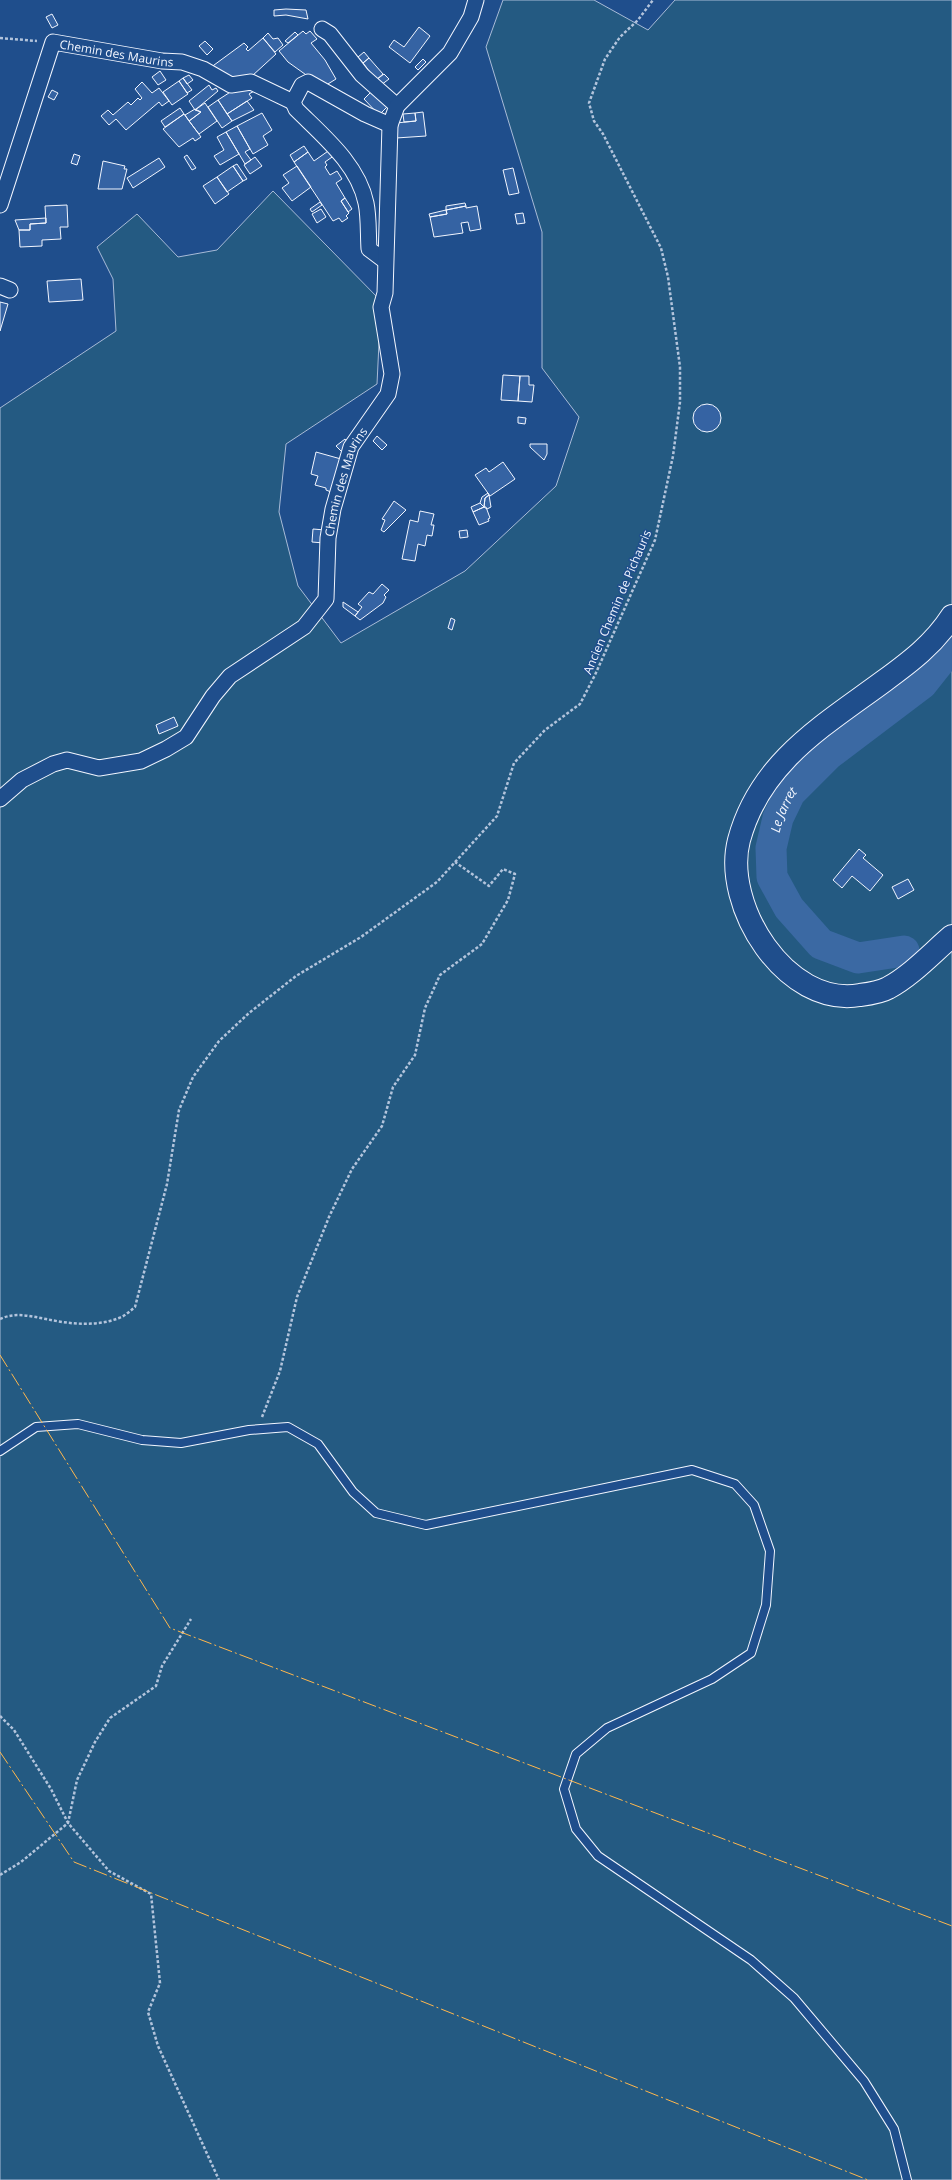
<svg xmlns="http://www.w3.org/2000/svg" width="952" height="2180" font-family="'Open Sans',sans-serif">
<style>
.green{fill:#245a82;stroke:#a8bbd7}
.lines{fill:none;stroke-linecap:round;stroke-linejoin:round}
.river{stroke:#3b69a3;stroke-width:31}
.building{fill:#3563a3;stroke:#f2f6ff}
.service-casing{stroke:#f2f6ff;stroke-width:10}
.minor-casing{stroke:#f2f6ff;stroke-width:17}
.secondary-casing{stroke:#f2f6ff;stroke-width:24}
.path{stroke:#b3c4dc;stroke-width:2.5;stroke-dasharray:3 2;stroke-linecap:butt}
.service{stroke:#1f4e8c;stroke-width:8}
.minor{stroke:#1f4e8c;stroke-width:15}
.secondary{stroke:#1f4e8c;stroke-width:22}
.power{stroke:#ffb74d;stroke-width:1;stroke-dasharray:14 3 2 3;stroke-linecap:butt}
.labels{text-anchor:middle;dominant-baseline:central;stroke-width:3;stroke-linejoin:round;paint-order:stroke}
.street-label{font-size:12px;fill:#f2f6ff;stroke:#1f4e8c}
.water-label{font-size:13px;font-style:italic;fill:#f2f6ff;stroke:#1f4e8c}
</style>
<rect width="100%" height="100%" fill="#1f4e8c"/>
<path class="green" d="M503,0H594L648,30L675,0H952V2180H0V408L116,331L113,279L97,247L137,214L178,257L217,250L273,191L381,301L377,384L286,444L279,512L298,586L341,643L465,571L556,486L579,417L542,368V232L486,47Z"/>
<g class="lines">
<path class="river" id="s1" d="M904,951L858,958L821,944L789,908L772,877L771,848L778,818L790,793L828,755L922,684L952,646"/>
</g>
<path class="building" d="M286,9L306,10L308,19L286,15L274,16V10Z
M52,14L58,25L52,28L46,17Z
M419,27L430,36L410,63L389,47L394,40L404,47Z
M303,31L306,34L310,31L317,39L311,43L325,60L336,79L323,87L288,62L279,51Z
M295,32L298,35L288,43L285,41Z
M268,33L273,39L278,38L283,45L275,52L263,38Z
M263,38L276,54L252,76L226,80L210,68L244,43L248,47L246,49L248,51Z
M205,41L213,49L207,55L199,46Z
M364,52L369,58L363,63L358,57Z
M369,58L383,74L376,80L363,63Z
M423,59L426,62L418,70L415,67Z
M160,71L166,80L158,85L152,77Z
M384,74L389,79L381,85L376,80Z
M189,75L193,80L187,84L183,78Z
M183,78L192,90L187,93L179,81Z
M179,81L188,94L172,105L163,92Z
M142,82L152,93L159,88L169,101L162,106L159,102L126,130L116,119L109,125L101,116L108,110L113,115L128,102L131,105L138,98L140,100L142,98L135,89Z
M209,85L212,90L216,88L218,91L195,110L189,101Z
M235,89L256,90L249,94L252,98L227,114L218,100Z
M52,90L58,93L54,100L48,97Z
M372,91L388,106L379,115L364,99Z
M218,100L232,121L222,128L208,107Z
M247,101L254,110L232,121L227,114Z
M205,103L217,121L199,134L189,121L201,112L195,110Z
M180,108L184,114L165,127L161,121Z
M195,109L201,112L189,121L185,115Z
M423,112L426,136L396,138V123L416,121L415,113Z
M262,113L272,130L263,136L268,145L253,154L237,126Z
M415,113L416,121L404,122L403,114Z
M184,114L201,137L195,141L193,138L179,147L163,129Z
M237,126L250,149L245,152L251,160L245,164L226,132Z
M226,132L239,154L220,165L214,156L224,150L217,137Z
M304,146L308,152L294,162L290,155Z
M331,149L335,155L325,162L327,165L325,167L330,175L337,171L342,179L336,183L345,198L341,201L349,213L346,216L348,218L342,222L339,218L333,221L294,162L308,152L314,161Z
M74,154L80,156L77,165L71,163Z
M187,155L196,168L192,170L184,157Z
M255,157L262,166L250,174L244,165Z
M159,158L165,167L133,188L127,178Z
M103,161L125,166L124,169H127L122,189H98Z
M237,164L247,179L243,181L233,166Z
M233,166L243,181L227,192L217,177Z
M297,166L311,187L292,201L282,188L289,183L283,175Z
M513,168L519,193L509,195L503,170Z
M217,177L229,194L215,204L203,186Z
M345,198L352,209L348,212L341,201Z
M320,202L322,205L312,212L310,209Z
M465,203L466,206L446,210V206Z
M67,205L68,227H60L61,239L42,240V246L20,247L19,230H30V224L46,223L45,206Z
M466,206V208L477,206L481,229L470,231L468,222L461,223L463,233L434,237L430,217L447,214L446,210Z
M321,209L326,217L317,223L312,214Z
M446,210L447,214L430,217L429,214Z
M523,213L525,223L517,224L515,214Z
M46,218V223L30,224V230H19L15,220Z
M81,279L83,300L49,302L47,281Z
M0,302L8,304L0,331Z
M503,375L520,376L518,401L501,400Z
M520,376H529V385H534L532,402L518,401Z
M693 418a14 14 0 1 1 28 0a14 14 0 1 1-28 0Z
M518,417L526,418L525,424L518,423Z
M377,436L387,445L382,450L373,441Z
M345,439L349,445L342,452L336,446Z
M530,444H547V454L544,460L530,447Z
M316,452L341,459L331,492L326,490V488L315,485L318,476L311,474Z
M503,462L515,479L490,496L475,475L486,468L489,472Z
M488,493L489,495L485,498L484,507L480,503L482,497Z
M489,495L491,507L487,509L484,507L485,498Z
M394,501L406,510L384,532L381,530L385,520L382,519Z
M480,503L484,507L473,512L471,507Z
M484,507H486L490,518L488,519L489,521L479,525L473,512Z
M420,511L434,514L431,525H434L432,536L427,535L425,546L418,544L415,561L402,559L410,520L418,522Z
M313,529L325,530L324,543L312,542Z
M467,530L468,537L460,538L459,531Z
M382,584L389,590L384,595L386,597L383,603L360,620L355,616L362,607L358,604L369,592L373,594Z
M343,602L358,612L355,616L343,607Z
M451,618L455,620L452,630L448,628Z
M174,717L178,726L159,734L156,725Z
M859,849L866,855L863,858L883,875L870,891L852,876L842,888L833,880Z
M908,879L914,890L898,899L892,887Z"/>
<g class="lines">
<defs>
<path id="service" d="M0,1451L36,1427L78,1424L142,1440L181,1443L249,1430L288,1427L318,1444L353,1492L376,1513L426,1525L692,1470L735,1484L754,1505L770,1551L766,1605L751,1653L712,1679L607,1728L576,1754L564,1789L576,1829L598,1856L751,1960L794,1998L864,2081L894,2129L907,2180"/>
<g id="minor">
<path d="M322,29L330,34L362,75L397,106"/>
<path id="s2" d="M0,205L53,42L162,61L182,62L203,69L231,85L251,82L293,102"/>
<path d="M385,261L369,249C368,234 369,217 366,203C358,164 323,136 296,109L293,102L302,85L308,82L365,114L390,125"/>
<path d="M0,286L10,290"/>
<path id="s3" d="M0,799L22,780L53,764L67,760L99,768L141,761L166,749L186,737L213,696L230,676L304,627L326,599L328,538L333,509L351,447L388,394L392,374L381,307L385,293L390,125L397,106L450,53L471,17L476,0"/>
</g>
<path id="secondary" d="M952,616C934,644 910,662 884,681C823,726 760,762 739,840C722,905 786,1008 860,995C868,994 881,992 888,988C912,975 932,953 952,936"/>
</defs>
<use href="#service" class="service-casing"/>
<use href="#minor" class="minor-casing"/>
<use href="#secondary" class="secondary-casing"/>
<path class="path" d="M0,38L37,41
M0,1319C15,1312 30,1316 46,1319C69,1324 96,1327 119,1318C125,1316 130,1311 135,1307L167,1184L179,1110L193,1077L219,1041L249,1013L296,976L361,937L437,882L497,816L514,763L545,730L580,704L595,675L655,540L673,456L680,402V367L668,277L661,248L603,134L594,121L589,103L605,59L620,37L638,20L653,0
M262,1417L280,1371L297,1297L329,1217L352,1169L382,1126L393,1087L415,1055L425,1008L440,975L482,944L508,900L515,874L503,869L489,886L455,862
M0,1716L14,1730L51,1789L68,1823L109,1871L151,1894L160,1983L148,2012L158,2046L219,2180
M0,1875L21,1862L68,1823L77,1780L95,1742L110,1718L156,1686L162,1666L191,1619"/>
<use href="#service" class="service"/>
<use href="#minor" class="minor"/>
<use href="#secondary" class="secondary"/>
<path class="power" d="M0,1355L170,1628L952,1926
M0,1752L74,1862L868,2180"/>
</g>
<g class="labels">
<g class="street-label">
<text stroke="none"><textPath href="#s2" startOffset="236">Chemin des Maurins</textPath></text>
<text stroke="none"><textPath href="#s3" startOffset="525">Chemin des Maurins</textPath></text>
<text transform="translate(617 602) rotate(-67)">Ancien Chemin de Pichauris</text>
</g>
<g class="water-label">
<text stroke="none"><textPath href="#s1" startOffset="239">Le Jarret</textPath></text>
</g>
</g>
</svg>
